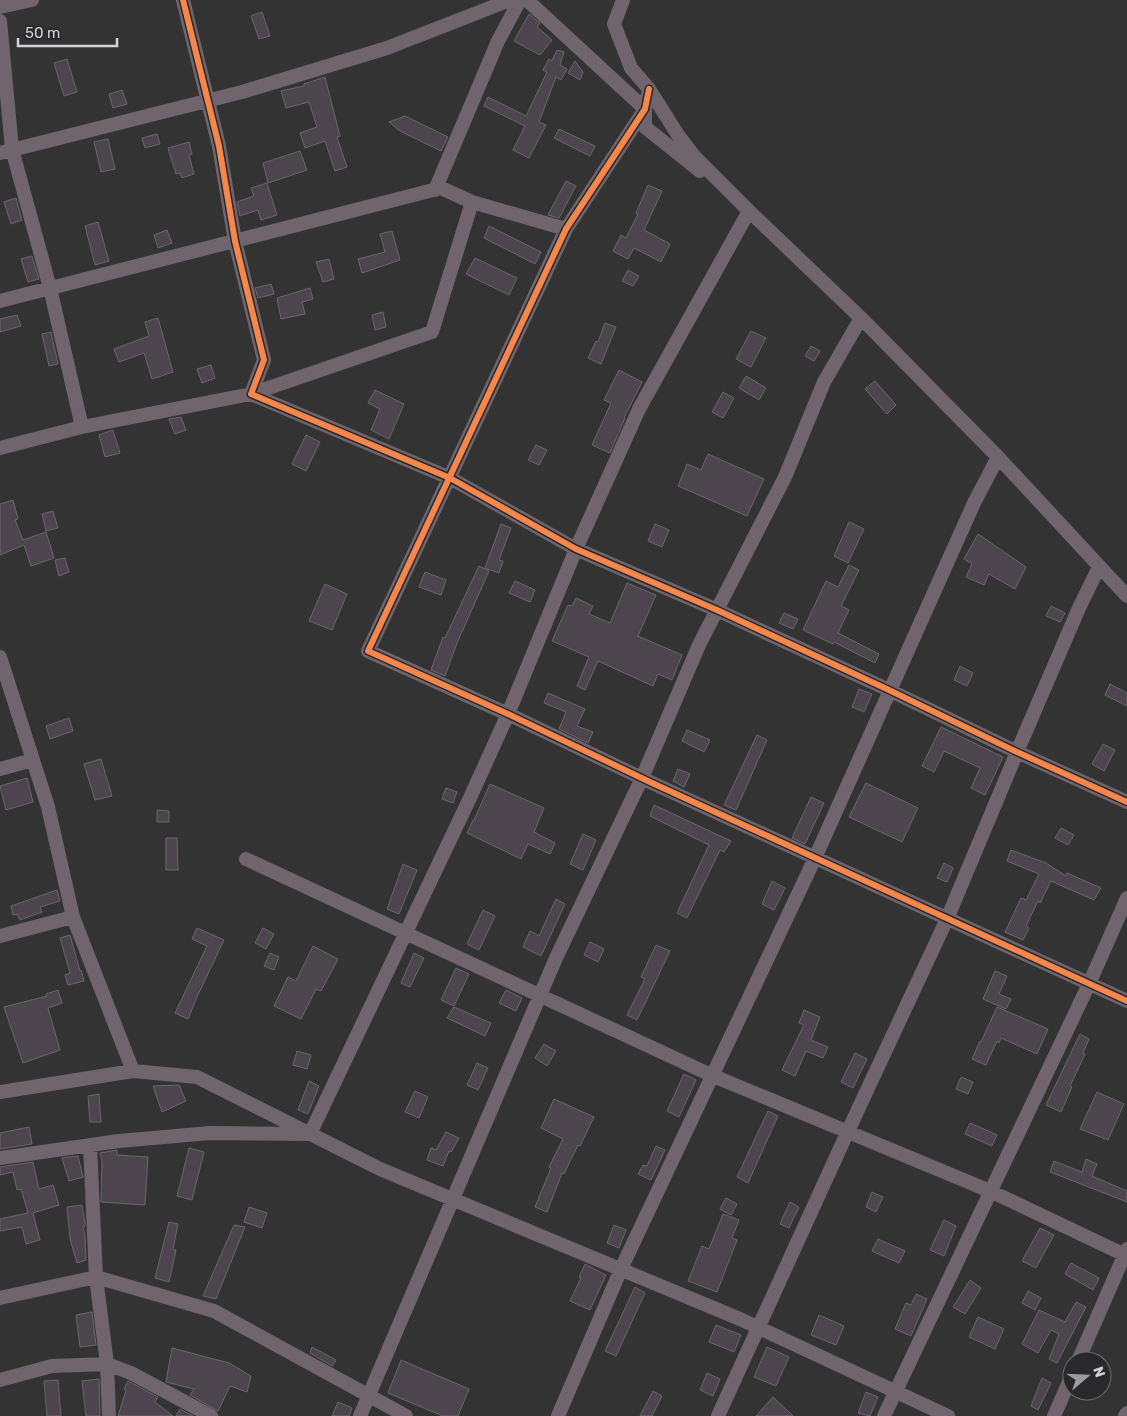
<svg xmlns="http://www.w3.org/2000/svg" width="1127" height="1416" font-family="Rubik,sans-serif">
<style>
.building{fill:#4d454d;stroke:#686869}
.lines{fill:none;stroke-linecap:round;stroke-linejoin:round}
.minor{stroke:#70656c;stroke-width:14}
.cycleway-casing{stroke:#29292b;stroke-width:9}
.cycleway{stroke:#f5874c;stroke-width:6}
</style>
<rect width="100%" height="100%" fill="#333334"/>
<path class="building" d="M262,12L270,36L259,39L251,16Z
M529,14L540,23L537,27L552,40L540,55L514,41Z
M557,50L564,52L560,65L567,69L561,80L556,77L539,122L546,125L529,158L513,150L525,126L484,106L488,97L526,116L547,72L543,70L549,59L552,61Z
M67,59L77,92L64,96L54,63Z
M575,61L583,72L580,80L568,73Z
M325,77L340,136L337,137L347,167L335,171L325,141L305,148L300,133L317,127L309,102L286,108L281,91L304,86V84Z
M122,90L127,104L113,108L109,94Z
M405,116L448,137L441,151L400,131L389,122Z
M559,129L595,146L590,156L554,138Z
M157,134L160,144L145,148L142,138Z
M108,139L115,169L101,172L94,142Z
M189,142L192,154L189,155L194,174L182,178L180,173L176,174L168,148Z
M300,151L307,170L268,183L263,163Z
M566,181L576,186L559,218L548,215Z
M267,183L277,215L261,220L258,210L240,216L237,202L254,196L251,188Z
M648,185L662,191L644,230L670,244L661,262L634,248L628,259L613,251L621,235L626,238L638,214L636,213Z
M16,198L22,220L11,224L4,202Z
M98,222L109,261L95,265L85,226Z
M489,226L541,252L535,264L484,238Z
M167,230L172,243L158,248L154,235Z
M392,231L400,260L362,273L358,259L385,252L380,234Z
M32,256L39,279L28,282L21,259Z
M475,258L517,278L509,295L466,274Z
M329,259L334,279L323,282L316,262Z
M628,270L639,276L633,286L622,281Z
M271,284L274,294L258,298L255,288Z
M310,288L313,299L302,302L305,314L281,319L277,298Z
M383,312L386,327L375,330L372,315Z
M17,315L21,326L0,332V319Z
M158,318L173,372L152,379L144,353L119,362L114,349L149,336L145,322Z
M605,323L616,327L601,364L588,358L596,341L598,342Z
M751,331L766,338L751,367L736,359Z
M51,332L58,364L49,366L42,334Z
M811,346L820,351L814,361L805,356Z
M211,365L215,378L202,383L197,369Z
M619,370L642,382L624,418H625L610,453L592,445L611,403L604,400Z
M746,376L766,388L759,400L739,388Z
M875,381L896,405L887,414L865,389Z
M375,390L404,404L389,439L371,430L380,409L368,403Z
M723,392L734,398L723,418L712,412Z
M181,417L186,430L175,434L169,419Z
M113,430L120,453L105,457L99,435Z
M306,435L320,442L306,471L292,464Z
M536,445L547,450L539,465L528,460Z
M708,454L764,479L747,516L678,486L687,464L701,470Z
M13,500L18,519L15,520L23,540L46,532L54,558L31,566L24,545L0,555V504Z
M53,511L58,528L46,531L42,514Z
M849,522L864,529L848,563L834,556Z
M501,524L511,528L499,560L503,561L499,573L485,568Z
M655,524L669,530L662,547L648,541Z
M978,534L1026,567L1015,589L989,574L984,585L966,577L972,564L964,559Z
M65,558L69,572L59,576L55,560Z
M849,565L859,570L841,606L849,610L838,633L879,654L875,663L834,642L833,644L803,630L826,581L838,587Z
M479,566L489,571L457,643L445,676L431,670L443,637L445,638Z
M425,572L446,580L441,595L419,587Z
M515,581L535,590L530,602L509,593Z
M627,583L656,595L638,636L682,655L672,680L658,674L653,686L598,661L585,690L577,686L589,657L552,641L568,605L572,606L576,598L593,606L589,614L610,623Z
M325,584L347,594L332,630L309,621Z
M1051,606L1065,613L1060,622L1046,616Z
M784,613L798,619L793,629L779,623Z
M960,666L973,673L967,686L954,680Z
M1110,684L1127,693V706L1105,695Z
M859,689L872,694L864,712L852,707Z
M548,693L585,709L577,726L593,732L588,743L559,729L566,712L544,703Z
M69,718L73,731L50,739L46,726Z
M941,727L1003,757L985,795L971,788L980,768L944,751L934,772L922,766Z
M687,730L710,740L704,752L682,741Z
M757,735L767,740L736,810L724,805Z
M1103,744L1115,750L1104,771L1092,764Z
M101,759L112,796L95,800L84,764Z
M678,769L690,774L684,787L673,781Z
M27,778L33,802L6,810L0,786Z
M866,783L918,808L902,842L849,817Z
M490,784L544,808L534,832L555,843L550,854L528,844L521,859L467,833L473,820H474Z
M446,788L457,792L453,803L442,799Z
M811,797L824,803L805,844L792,838Z
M654,805L731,841L724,852L720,850L687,918L677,913L709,845L650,816Z
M157,810L169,811V822H157Z
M1061,828L1074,835L1068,845L1055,838Z
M583,834L596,840L583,870L570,864Z
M166,838H177L178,870H166Z
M1011,850L1046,863L1066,876L1067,873L1101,888L1094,900L1051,881L1040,903L1038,901L1026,926L1029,928L1023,940L1005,932L1021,898L1026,900L1039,874L1007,861Z
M944,863L953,868L947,882L937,878Z
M403,864L417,870L399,914L387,909Z
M772,881L785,888L774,910L762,904Z
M57,890L60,901L40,907L42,912L20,920L17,914L13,915L11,906Z
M556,899L565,904L541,956L523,947L530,931L539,936Z
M483,910L495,916L479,950L467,944Z
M197,928L224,940L197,997L188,1019L175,1013L207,946L192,939Z
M263,928L274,934L266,949L255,943Z
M70,935L80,971L81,970L84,981L68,985L65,975L70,973L60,938Z
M590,942L604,949L598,962L584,955Z
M656,945L670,951L637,1020L627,1015L645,979L641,977Z
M313,946L338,959L321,991L316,989L301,1019L274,1006L288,977L296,981Z
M270,953L279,957L274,970L264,966Z
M414,953L424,958L410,987L401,983Z
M456,968L469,974L454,1006L441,1000Z
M995,971L1007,976L999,994L1011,999L1006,1009L983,999Z
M58,990L62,1003L48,1008L60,1050L23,1063L4,1007L47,996L46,994Z
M506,990L522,998L516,1011L499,1003Z
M454,1007L491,1023L485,1036L447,1018Z
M997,1007L1048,1029L1037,1054L1001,1038L999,1043L997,1041L986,1065L972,1059L980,1041L981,1042Z
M804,1010L820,1017L811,1040L828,1047L823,1058L806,1051L795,1076L782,1070L804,1025L799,1023Z
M1080,1034L1089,1039L1083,1053L1085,1054L1070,1086L1072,1087L1061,1112L1046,1105Z
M544,1044L556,1051L547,1066L535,1058Z
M297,1051L311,1055L307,1069L293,1065Z
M855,1053L867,1059L853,1088L841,1082Z
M477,1063L488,1068L478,1090L467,1085Z
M684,1074L696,1080L679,1117L667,1111Z
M961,1077L973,1082L968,1094L956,1089Z
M309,1081L319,1086L308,1114L298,1110Z
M179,1085L186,1101L162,1112L153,1086Z
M415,1091L428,1097L419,1118L405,1112Z
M1097,1092L1124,1104L1108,1140L1080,1129Z
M99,1094L101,1122H90L88,1096Z
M554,1099L594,1117L580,1146L578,1145L564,1174L562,1173L547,1212L535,1207L551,1168L549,1167L563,1139L541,1128Z
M768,1111L778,1116L748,1183L737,1177Z
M970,1123L997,1135L992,1146L965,1134Z
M29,1127L32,1144L0,1149V1133Z
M446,1132L459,1138L451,1152L449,1151L443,1166L427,1160L431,1148L436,1150Z
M656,1146L665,1150L651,1180L638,1174L643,1165L647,1166Z
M189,1148L204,1152L192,1200L177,1196Z
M117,1150V1155L148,1157L145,1205L101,1202L102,1162L100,1153Z
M78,1156L83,1177L69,1181L62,1158Z
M1086,1159L1097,1164L1092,1176L1127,1191V1202L1050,1172L1054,1161L1082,1172Z
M33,1162L39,1189L53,1185L59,1205L33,1213L40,1240L26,1244L22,1227L0,1231V1219L28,1213L21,1189L17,1190L13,1172L0,1175V1167Z
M872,1192L883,1197L876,1212L866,1207Z
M726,1198L737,1204L731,1215L720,1209Z
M790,1202L799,1207L789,1228L780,1224Z
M82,1205L85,1223V1226L83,1227L85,1235L86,1260L77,1263L70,1239L67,1207Z
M249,1207L267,1213L262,1228L244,1222Z
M723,1214L739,1220L732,1238L737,1240L717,1292L688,1281L702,1246L709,1249Z
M944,1220L956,1226L944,1256L930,1250Z
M169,1222L178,1224L173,1249L176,1250L169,1282L155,1278Z
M234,1225L245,1227L216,1299L203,1296Z
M614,1225L626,1230L619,1248L607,1243Z
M1040,1228L1054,1235L1036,1268L1022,1261Z
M878,1239L905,1251L899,1263L872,1251Z
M1071,1263L1099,1278L1093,1290L1065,1274Z
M585,1264L606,1275L590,1310L570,1301L581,1278L579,1277Z
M970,1280L981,1288L965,1314L953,1307Z
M635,1287L645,1293L616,1356L605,1351Z
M1028,1291L1041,1298L1035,1310L1022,1303Z
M916,1294L927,1299L911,1336L895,1329L906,1303L911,1305Z
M1076,1302L1086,1307L1057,1363L1049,1359L1059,1334L1051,1330L1038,1353L1022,1344L1039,1310L1065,1322Z
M92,1312L96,1345L80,1347L76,1315Z
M819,1315L844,1326L836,1345L811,1335Z
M978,1317L1004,1329L995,1349L969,1337Z
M716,1325L741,1335L734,1352L709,1342Z
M312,1347L336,1360L332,1366L310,1353Z
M767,1347L789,1357L776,1386L754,1377Z
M172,1348L229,1363L251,1376L247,1392L230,1386L218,1411L190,1395L194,1389L166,1382Z
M401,1360L469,1389L458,1416H443L388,1393Z
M707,1373L720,1379L713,1396L700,1390Z
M1042,1378L1051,1383L1038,1410L1031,1406Z
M99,1379L100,1416H86L82,1381Z
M58,1380L61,1416H47L44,1381Z
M128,1381L158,1397L155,1402L173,1416H118L126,1390L124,1389Z
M653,1391L662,1396L652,1416H640Z
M866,1392L878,1397L870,1416L858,1413Z
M773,1397L793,1416H756Z
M338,1402L352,1408L349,1416H332Z
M180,1409L193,1416H176Z"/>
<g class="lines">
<path class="minor" d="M183,0L219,146L235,241L264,360L251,394L450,478L576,549L717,610L889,690L1017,752L1127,802
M527,0L645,109V127L700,171
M623,0L614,24L631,68L649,89L678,135L694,156L749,211L861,318L998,457L1127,596
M0,7L32,0
M0,21L12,149L50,288L82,427
M649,89L645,109L566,229L368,651L508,714L650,782L1127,1001
M0,153L242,92L387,48L510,0
M435,190L498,41L520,0
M0,301L441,188L472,202L566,229
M0,448L82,427L251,394L432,332L472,202
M0,657L48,807L73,917L133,1071
M0,769L33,760
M246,859L711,1075L990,1191L1127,1256
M0,936L73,917
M0,1092L133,1071L197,1077L380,1169L740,1319L948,1416
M90,1145L96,1277L107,1364L109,1416
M0,1158L119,1141L210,1133L310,1134L469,800L508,714L576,549L639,409L749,211
M0,1298L96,1277L214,1311L406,1416
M1078,1361L1127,1249
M0,1380L52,1366L107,1364L131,1373L211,1416
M360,1416L556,958L642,778L699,645L785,477L824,382L861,318
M558,1416L621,1269L815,858L974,503L998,457
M718,1416L848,1131L947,919L1017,752L1079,608L1099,567
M884,1416L1089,984L1127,898
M1054,1416L1072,1375
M1125,1416L1127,1413"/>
<defs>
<path id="cycleway" d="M183,0L219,146L235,241L264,360L251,394L450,478L576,549L717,610L889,690L1017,752L1127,802
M649,89L645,109L566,229L368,651L508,714L650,782L1127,1001"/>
</defs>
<use href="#cycleway" class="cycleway-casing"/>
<use href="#cycleway" class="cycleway"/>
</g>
<g transform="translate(1087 1376) rotate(71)"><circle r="24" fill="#29292b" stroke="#6d6d6f"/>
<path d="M0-4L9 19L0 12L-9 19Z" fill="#9b9b9d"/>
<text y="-8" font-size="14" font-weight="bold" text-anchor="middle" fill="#d3d3d5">N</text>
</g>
<path d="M18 38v8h99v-8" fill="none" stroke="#d3d3d5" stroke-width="2.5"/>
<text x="25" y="38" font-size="15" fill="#d3d3d5" stroke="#29292b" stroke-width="4" paint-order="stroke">50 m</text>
</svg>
